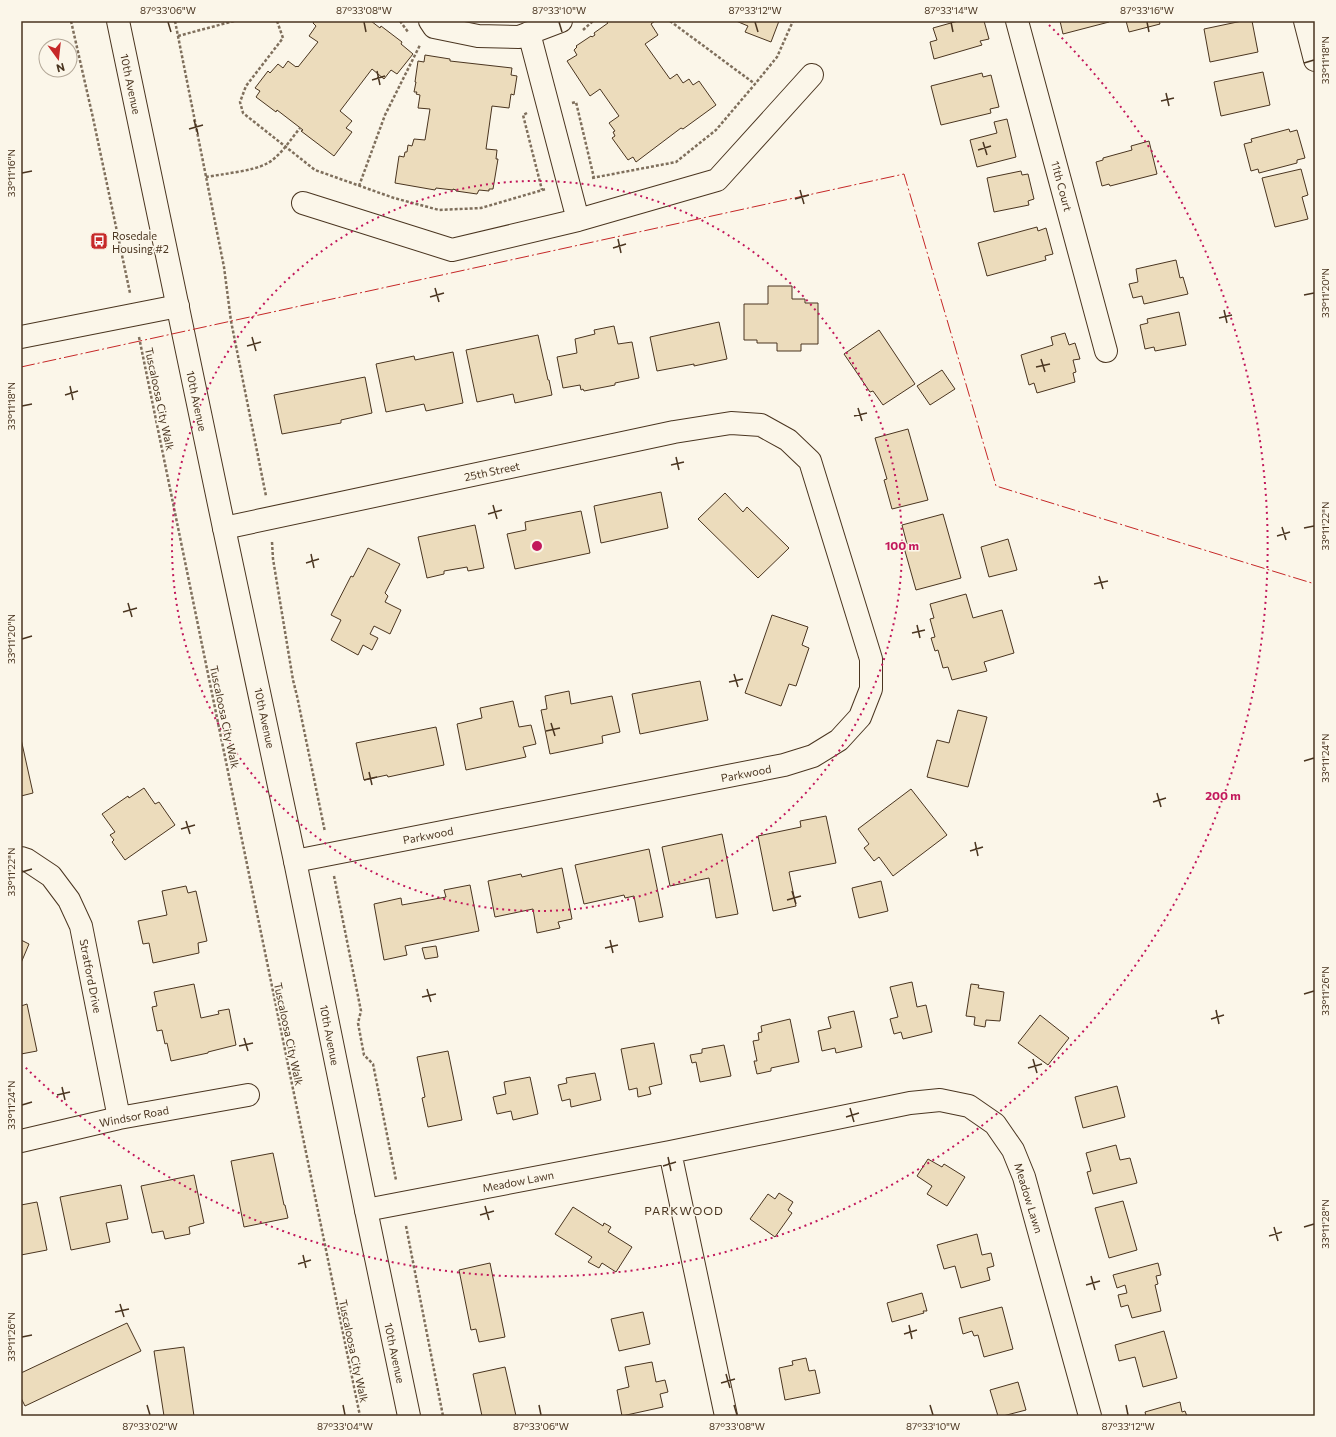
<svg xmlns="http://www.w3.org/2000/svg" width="1336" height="1437" font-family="Commissioner,sans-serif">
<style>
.building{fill:#ecdcbc;stroke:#4a3520}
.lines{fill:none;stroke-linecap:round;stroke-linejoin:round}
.minor-casing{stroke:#4a3520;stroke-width:24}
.major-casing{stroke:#4a3520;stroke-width:24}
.path{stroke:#7f6f5c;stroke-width:2.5;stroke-dasharray:3 2;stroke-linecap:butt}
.minor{stroke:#fbf6e9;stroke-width:22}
.major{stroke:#fbf6e9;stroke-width:22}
.power{stroke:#c62828;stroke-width:1;stroke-dasharray:14 3 2 3;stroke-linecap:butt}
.ticks{fill:none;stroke:#4a3520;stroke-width:1.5}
.ring{fill:none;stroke:#c2185b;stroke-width:2;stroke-dasharray:2 4}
.labels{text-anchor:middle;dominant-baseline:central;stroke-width:3;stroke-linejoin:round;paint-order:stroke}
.street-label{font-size:11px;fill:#4a3520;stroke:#fbf6e9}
.poi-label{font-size:11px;fill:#4a3520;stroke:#fbf6e9;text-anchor:start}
.neighbourhood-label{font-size:12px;letter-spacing:1px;fill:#4a3520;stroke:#fbf6e9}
.centre{fill:#c2185b;stroke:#fbf6e9;stroke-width:2}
.ring-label{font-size:12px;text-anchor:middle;font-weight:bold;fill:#c2185b;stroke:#fbf6e9;stroke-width:3;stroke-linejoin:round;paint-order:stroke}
.neatline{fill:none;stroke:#4a3520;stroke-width:1.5}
.ticks-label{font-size:10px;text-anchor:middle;fill:#4a3520}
</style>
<rect width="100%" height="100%" fill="#fbf6e9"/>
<path class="building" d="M314,21H371L380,28L381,26L402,42L401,44L413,54L397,74L391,70L384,79L372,69L340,111L352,121L346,128L352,132L334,156L301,131L303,130L277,110L276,112L256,97L260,91L255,88L268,71L270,73L278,64L283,68L288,61L296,67L297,66L298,67L318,42L309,36L316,26L313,23Z
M608,21H655L651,24L658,35L645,44L670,79L677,74L683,83L689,79L693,85L699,81L716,105L683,129L681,128L636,162L633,157L628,160L612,138L615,136L613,132L615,131L609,123L619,116L600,89L590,96L567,61L577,55L574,50L577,47L576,46L591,36L592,37L595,35L594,33L608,23L607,22Z
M736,21H779L771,42L745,32L748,26Z
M958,21H984L989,39L980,41L982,45L934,59L930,42L937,40L933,28Z
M1060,21H1109V22L1063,34Z
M1126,21H1159L1160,24L1129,32Z
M1242,21H1252L1258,52L1210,62L1204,29Z
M425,55L450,59V61L512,68L511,75L517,76L514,95L511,94L509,108L492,106L486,149L497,150L496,159H498L493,189H489V191L479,190L477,194L456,191V190L453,189V190L436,188L435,190L395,183L399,156L404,157L405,152H407L408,145L412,146L414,139L425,140L430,109L418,108L420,95L416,94L417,92H414L416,82H415L418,61L424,62Z
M1263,72L1270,105L1221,116L1214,82Z
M982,73L983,77L991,75L999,107L990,109L991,113L941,125L931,86Z
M1007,119L1016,157L977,167L970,140L997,133L994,122Z
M1289,129L1290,132L1297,130L1305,158L1297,160V163L1259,173L1258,169L1251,171L1244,144L1252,142L1251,139Z
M1149,141L1157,174L1110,186L1109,184L1102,186L1096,162L1103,160V158L1132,150L1131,146Z
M1301,169L1308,195L1302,197L1308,219L1275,227L1262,178Z
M1021,171L1022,175L1028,174L1034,199L1028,201L1029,205L994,212L987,178Z
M1037,227L1038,231L1046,228L1053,254L1045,256L1046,260L987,276L978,243Z
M1176,260L1180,278L1183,277L1188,294L1144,304L1142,296L1133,298L1129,284L1138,282L1136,269Z
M768,286H792V299H805V303H818V344H801V351H777V343H757V340H744V304H768Z
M1179,312L1186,345L1155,351L1154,347L1145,349L1140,325L1148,323L1147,319Z
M719,322L727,359L694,366V364L657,371L650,337Z
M614,326L618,344L632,342L639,378L615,383V385L584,391L583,389L581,390L580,385L563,388L557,357L577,353L575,339L595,334L594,330Z
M879,330L915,384L883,405L873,391L870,392L844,354Z
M1065,333L1069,345L1075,343L1080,359L1073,360L1076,372L1073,373L1075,382L1037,393L1034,383L1029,385L1021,355L1053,345L1051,337Z
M538,335L548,380H549L552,395L515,403L513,394L477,402L466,350Z
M453,352L463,403L426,411L424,404L386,412L376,364L414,356L415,360Z
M942,370L955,389L930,405L917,386Z
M365,377L372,413L341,420V423L282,434L274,395Z
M908,429L928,500L892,509L884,480L887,479L875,438Z
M661,492L668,528L601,543L594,506Z
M725,493L743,512L747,507L789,548L758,578L698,519Z
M581,511L590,553L515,569L507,534L526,530L525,522Z
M943,514L961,578L916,590L903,544H907L902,525Z
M475,525L484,568L468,571L467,567L444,571V574L427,578L418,537Z
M1008,539L1017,570L989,577L981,547Z
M368,548L400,564L385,593L388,596L385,602L401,610L390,634L374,626L370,634L378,638L372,650L363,645L358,655L331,640L341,620L331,615L351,576L353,577Z
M966,594L973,618L1002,610L1014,653L984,662L987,671L952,680L948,667L943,668L938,650L935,651L931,638L935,637L930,619L934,618L930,604Z
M772,615L808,627L802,645L809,648L796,686L789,684L781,706L745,693Z
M700,681L708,720L640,734L632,694Z
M569,691L571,704L612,696L620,732L602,736L603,743L550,754L541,710L547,709L545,696Z
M513,701L519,727L531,725L536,744L523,747L526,757L466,770L457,724L482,718L480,708Z
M958,710L987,717L968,787L927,777L937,740L949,743Z
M436,727L444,765L388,777L387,775L364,780L356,743Z
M21,739L33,793L21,796Z
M144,788L155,804L159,802L175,825L125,860L112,842L114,840L110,835L115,832L102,814L128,796L129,798Z
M911,789L947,835L893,876L879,857L874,861L864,848L869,844L858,829Z
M826,816L836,863L789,872L796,906L773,911L758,836L801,827L800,821Z
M722,834L738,914L716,918L709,878L670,886L662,847Z
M649,849L663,917L639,922L634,896L625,898L624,895L584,904L575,865Z
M562,868L572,919L558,922L560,928L537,933L533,909L495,917L488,881L521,874L522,877Z
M881,881L888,911L859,918L852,888Z
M470,885L479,931L405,946L407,955L384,960L374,904L401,898L402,905L446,897L444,890Z
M186,886L188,893L196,891L207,941L198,943L199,953L153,963L149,943L143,944L138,921L167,915L162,891Z
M21,940L29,944L21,963Z
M436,946L438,957L425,959L422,948Z
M912,982L917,1007L926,1005L932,1032L903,1039L901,1032L894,1034L890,1019L898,1017L890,987Z
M194,984L201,1018L219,1014L218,1011L229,1009L236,1045L208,1052V1053L171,1061L167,1043L165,1044L162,1030L157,1031L152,1007L157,1006L154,992Z
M971,984L979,985L978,988L1004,992L1000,1021L986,1020L985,1027L974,1025L975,1017L966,1016Z
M27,1004L37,1051L21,1054V1006Z
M854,1011L862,1047L836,1053L835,1048L822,1051L818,1031L831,1028L828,1017Z
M1040,1015L1069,1038L1048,1065L1018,1043Z
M790,1019L799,1062L771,1068V1071L757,1074L754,1061H757L753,1041L759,1040L758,1033L762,1032L761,1026Z
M654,1043L662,1084L649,1087L651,1094L638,1097L637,1088L629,1090L621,1049Z
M724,1045L731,1076L700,1082L696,1062L692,1063L690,1055L702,1053V1049Z
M448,1051L462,1120L428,1127L422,1098L425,1097L417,1057Z
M595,1073L601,1100L571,1107L570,1099L562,1101L558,1085L567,1083L566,1078Z
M530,1077L538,1114L513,1120L511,1111L497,1114L493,1097L506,1094L504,1082Z
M1117,1086L1125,1117L1083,1128L1075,1097Z
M1116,1145L1120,1160L1130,1158L1137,1183L1093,1194L1087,1172L1091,1171L1086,1153Z
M273,1153L284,1205H285L288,1218L244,1227L231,1161Z
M928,1159L942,1167L944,1164L965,1177L947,1206L927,1194L932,1186L917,1176Z
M194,1175L204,1223L189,1227L190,1234L165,1239L163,1231L152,1233L141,1186Z
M121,1185L128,1219L106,1223L110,1242L71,1250L60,1197Z
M779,1193L793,1202L788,1210L792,1213L775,1237L750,1219L768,1194L775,1199Z
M1123,1201L1137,1250L1109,1258L1095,1208Z
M37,1202L47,1250L21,1255V1205Z
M573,1207L603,1226L604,1223L611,1227L608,1232L632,1247L616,1272L602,1263L599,1268L588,1262L592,1257L555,1234Z
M977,1234L982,1255L991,1253L994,1266L987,1268L990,1280L961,1288L955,1266L944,1269L937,1245Z
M490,1263L505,1337L479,1342L476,1329L471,1330L459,1270Z
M1158,1263L1161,1275L1156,1276L1158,1284L1155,1285L1161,1311L1132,1318L1128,1305L1121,1307L1118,1295L1127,1293L1125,1285L1117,1288L1113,1275Z
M922,1293L927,1311H923L924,1313L892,1322L887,1303Z
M1002,1307L1013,1349L984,1357L978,1335L974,1336L972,1331L963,1334L959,1318Z
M643,1312L650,1344L619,1351L611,1319Z
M127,1323L141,1351L25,1406L21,1398V1373Z
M1164,1331L1177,1378L1143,1387L1135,1357L1119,1361L1115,1345Z
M184,1347L194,1416H164L154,1351Z
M806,1358L809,1371L815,1370L820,1393L785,1400L779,1368L793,1365L792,1361Z
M652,1362L656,1382L665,1380L668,1392L660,1394L663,1407L622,1416L617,1390L629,1387L625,1367Z
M505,1367L516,1416H482L473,1374Z
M1018,1382L1026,1410L1003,1416H998L990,1390Z
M1180,1402L1182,1412L1185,1411L1187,1416H1146L1145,1412Z"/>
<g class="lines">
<defs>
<path id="minor" d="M430,21L434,27L478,36L519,37L561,21
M1017,21L1106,351
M1305,21L1315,60
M529,33L578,220
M303,203L452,250L578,220L717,180L812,75
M21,337L178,306
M224,528L674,432L731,423L761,425L788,440L810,461L871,659V689L860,717L839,740L813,756L784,765L295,861
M21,858L27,860L51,876L69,900L81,926L119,1118
M21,1141L119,1118L248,1095
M670,1152L726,1416
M366,1210L670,1152L910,1103L940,1100L969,1106L995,1124L1013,1150L1024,1177L1090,1416"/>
<path id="major" d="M118,21L224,528L295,861L366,1210L409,1416"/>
</defs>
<use href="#minor" class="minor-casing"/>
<use href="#major" class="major-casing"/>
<path class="path" d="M71,21L93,118L130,293
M175,21L224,267L231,321L266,496
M277,21L283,38L246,86L240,102L243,113L315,170L394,198L439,210L481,208L546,189
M400,21L408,32
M670,21L755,84
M583,30L593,21
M178,36L234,21
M572,103L576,102L594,178
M527,113L523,115L542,190
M206,177C222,174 253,171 266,164C280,157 290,140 300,128
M592,178L676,162L716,130L755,84L777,57L793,21
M359,186L385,115L420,45
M139,337L360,1416
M272,542L273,559L293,680L297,696L325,832
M334,876L361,1011L358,1023L364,1055L373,1064L396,1180
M406,1226L443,1416"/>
<use href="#minor" class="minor"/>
<use href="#major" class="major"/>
<path class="power" d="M21,367L904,174L996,486L1315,584"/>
</g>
<path class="ticks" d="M168,22L171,32M364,22L366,32M559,22L562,32M755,22L758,32M951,22L953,32M1147,22L1149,32M1304,63L1314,60M377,71L380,85M372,80L385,76M1166,93L1169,106M1161,101L1174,98M194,120L198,134M189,129L203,125M983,142L987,155M978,150L991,146M22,173L32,171M800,190L804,204M795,199L809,195M618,239L621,253M613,248L626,244M435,288L439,302M1304,295L1314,293M430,297L444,293M1224,310L1227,323M1219,318L1232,315M252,337L256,351M247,346L261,342M1041,359L1045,372M1036,367L1050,364M70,386L73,400M65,395L78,391M22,406L32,404M858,408L862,421M854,416L867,413M676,457L679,470M671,465L684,462M493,505L497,519M488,514L502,510M1282,527L1286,540M1304,528L1314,526M1277,536L1290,532M311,554L314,568M306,563L319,559M1099,576L1103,589M1094,584L1108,581M128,603L132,617M123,612L137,608M917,625L920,638M912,633L925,630M22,639L32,636M734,674L738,687M729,682L743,679M551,723L555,736M546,731L560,728M1304,761L1314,758M369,772L372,785M364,780L377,777M1157,793L1161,807M1153,802L1166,798M186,821L190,834M181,829L195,825M975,842L978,856M970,851L983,847M22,872L32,869M792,891L796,904M787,900L801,896M610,940L613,953M605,948L618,945M427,989L431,1002M1304,994L1314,991M422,997L436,994M1216,1010L1219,1024M1211,1019L1224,1015M244,1038L248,1051M239,1046L253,1043M1033,1059L1037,1073M1028,1068L1042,1064M62,1087L65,1100M57,1095L70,1092M22,1105L32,1102M850,1108L854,1122M846,1117L859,1113M668,1157L671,1171M663,1166L676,1162M485,1206L489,1220M480,1215L494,1211M1274,1227L1278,1241M1304,1227L1314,1224M1269,1236L1282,1232M303,1255L306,1268M298,1264L311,1260M1091,1276L1095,1290M1086,1285L1100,1281M120,1304L124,1317M115,1312L129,1309M909,1325L912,1339M904,1334L917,1330M22,1337L32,1335M726,1374L730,1388M721,1383L735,1379M147,1405L150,1415M343,1405L345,1415M539,1405L541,1415M734,1405L737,1415M930,1405L933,1415M1126,1405L1128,1415"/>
<g class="ring">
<circle cx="537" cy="546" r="365"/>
<path d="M1049 25A730 730 0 1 1 25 1067"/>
</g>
<defs>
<symbol id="bus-square" viewBox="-11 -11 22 22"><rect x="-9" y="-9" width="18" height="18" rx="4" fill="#c62828" stroke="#fbf6e9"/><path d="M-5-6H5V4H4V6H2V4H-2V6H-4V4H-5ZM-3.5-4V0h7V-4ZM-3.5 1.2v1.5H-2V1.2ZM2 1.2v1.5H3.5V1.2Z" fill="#fff"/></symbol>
</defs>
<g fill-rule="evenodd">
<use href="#bus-square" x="89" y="231" width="20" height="20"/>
</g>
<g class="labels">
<g class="street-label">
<text transform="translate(131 84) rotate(78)">10th Avenue</text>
<text transform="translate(1062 186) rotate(75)">11th Court</text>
<text transform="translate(160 399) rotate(78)">Tuscaloosa City Walk</text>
<text transform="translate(197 401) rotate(78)">10th Avenue</text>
<text transform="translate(492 471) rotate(-12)">25th Street</text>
<text transform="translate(225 717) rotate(78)">Tuscaloosa City Walk</text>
<text transform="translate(265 718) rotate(78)">10th Avenue</text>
<text transform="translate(746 773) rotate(-11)">Parkwood</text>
<text transform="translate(428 835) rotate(-11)">Parkwood</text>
<text transform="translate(91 976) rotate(79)">Stratford Drive</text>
<text transform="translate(289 1034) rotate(78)">Tuscaloosa City Walk</text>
<text transform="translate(330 1035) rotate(79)">10th Avenue</text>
<text transform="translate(134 1116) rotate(-11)">Windsor Road</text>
<text transform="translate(518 1181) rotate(-11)">Meadow Lawn</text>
<text transform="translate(1029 1198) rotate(73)">Meadow Lawn</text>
<text transform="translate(354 1351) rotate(78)">Tuscaloosa City Walk</text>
<text transform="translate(395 1353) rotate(78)">10th Avenue</text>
</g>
<g class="poi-label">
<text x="112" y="235">Rosedale<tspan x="112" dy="13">Housing #2</tspan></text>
</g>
<g class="neighbourhood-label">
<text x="684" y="1210">PARKWOOD</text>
</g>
</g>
<circle cx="537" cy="546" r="6" class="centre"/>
<g class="ring-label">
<text x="902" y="550">100 m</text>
<text x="1223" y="800">200 m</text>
</g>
<rect width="1336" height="1437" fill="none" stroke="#fbf6e9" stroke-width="44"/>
<g transform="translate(58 58) rotate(165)"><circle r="19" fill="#fbf6e9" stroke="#b4a999"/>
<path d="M0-3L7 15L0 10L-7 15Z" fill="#c62828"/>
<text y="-6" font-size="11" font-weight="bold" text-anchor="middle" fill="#4a3520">N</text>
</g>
<rect x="22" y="22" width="1292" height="1393" class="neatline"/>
<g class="ticks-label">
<text x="168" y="14">87°33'06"W</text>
<text x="364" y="14">87°33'08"W</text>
<text x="559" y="14">87°33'10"W</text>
<text x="755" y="14">87°33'12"W</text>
<text x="951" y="14">87°33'14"W</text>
<text x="1147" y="14">87°33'16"W</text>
<text transform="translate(1325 60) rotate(-90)" y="4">33°11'18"N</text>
<text transform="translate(11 173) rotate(-90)" y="4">33°11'16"N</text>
<text transform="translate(1325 293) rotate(-90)" y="4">33°11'20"N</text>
<text transform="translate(11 406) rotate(-90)" y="4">33°11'18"N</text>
<text transform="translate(1325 526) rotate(-90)" y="4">33°11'22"N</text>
<text transform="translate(11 639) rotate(-90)" y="4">33°11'20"N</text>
<text transform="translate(1325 758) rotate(-90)" y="4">33°11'24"N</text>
<text transform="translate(11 872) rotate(-90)" y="4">33°11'22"N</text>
<text transform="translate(1325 991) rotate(-90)" y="4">33°11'26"N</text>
<text transform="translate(11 1105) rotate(-90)" y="4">33°11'24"N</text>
<text transform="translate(1325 1224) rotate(-90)" y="4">33°11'28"N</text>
<text transform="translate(11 1337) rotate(-90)" y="4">33°11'26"N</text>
<text x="150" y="1430">87°33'02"W</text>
<text x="345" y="1430">87°33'04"W</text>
<text x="541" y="1430">87°33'06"W</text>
<text x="737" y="1430">87°33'08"W</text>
<text x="933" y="1430">87°33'10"W</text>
<text x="1128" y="1430">87°33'12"W</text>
</g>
</svg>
